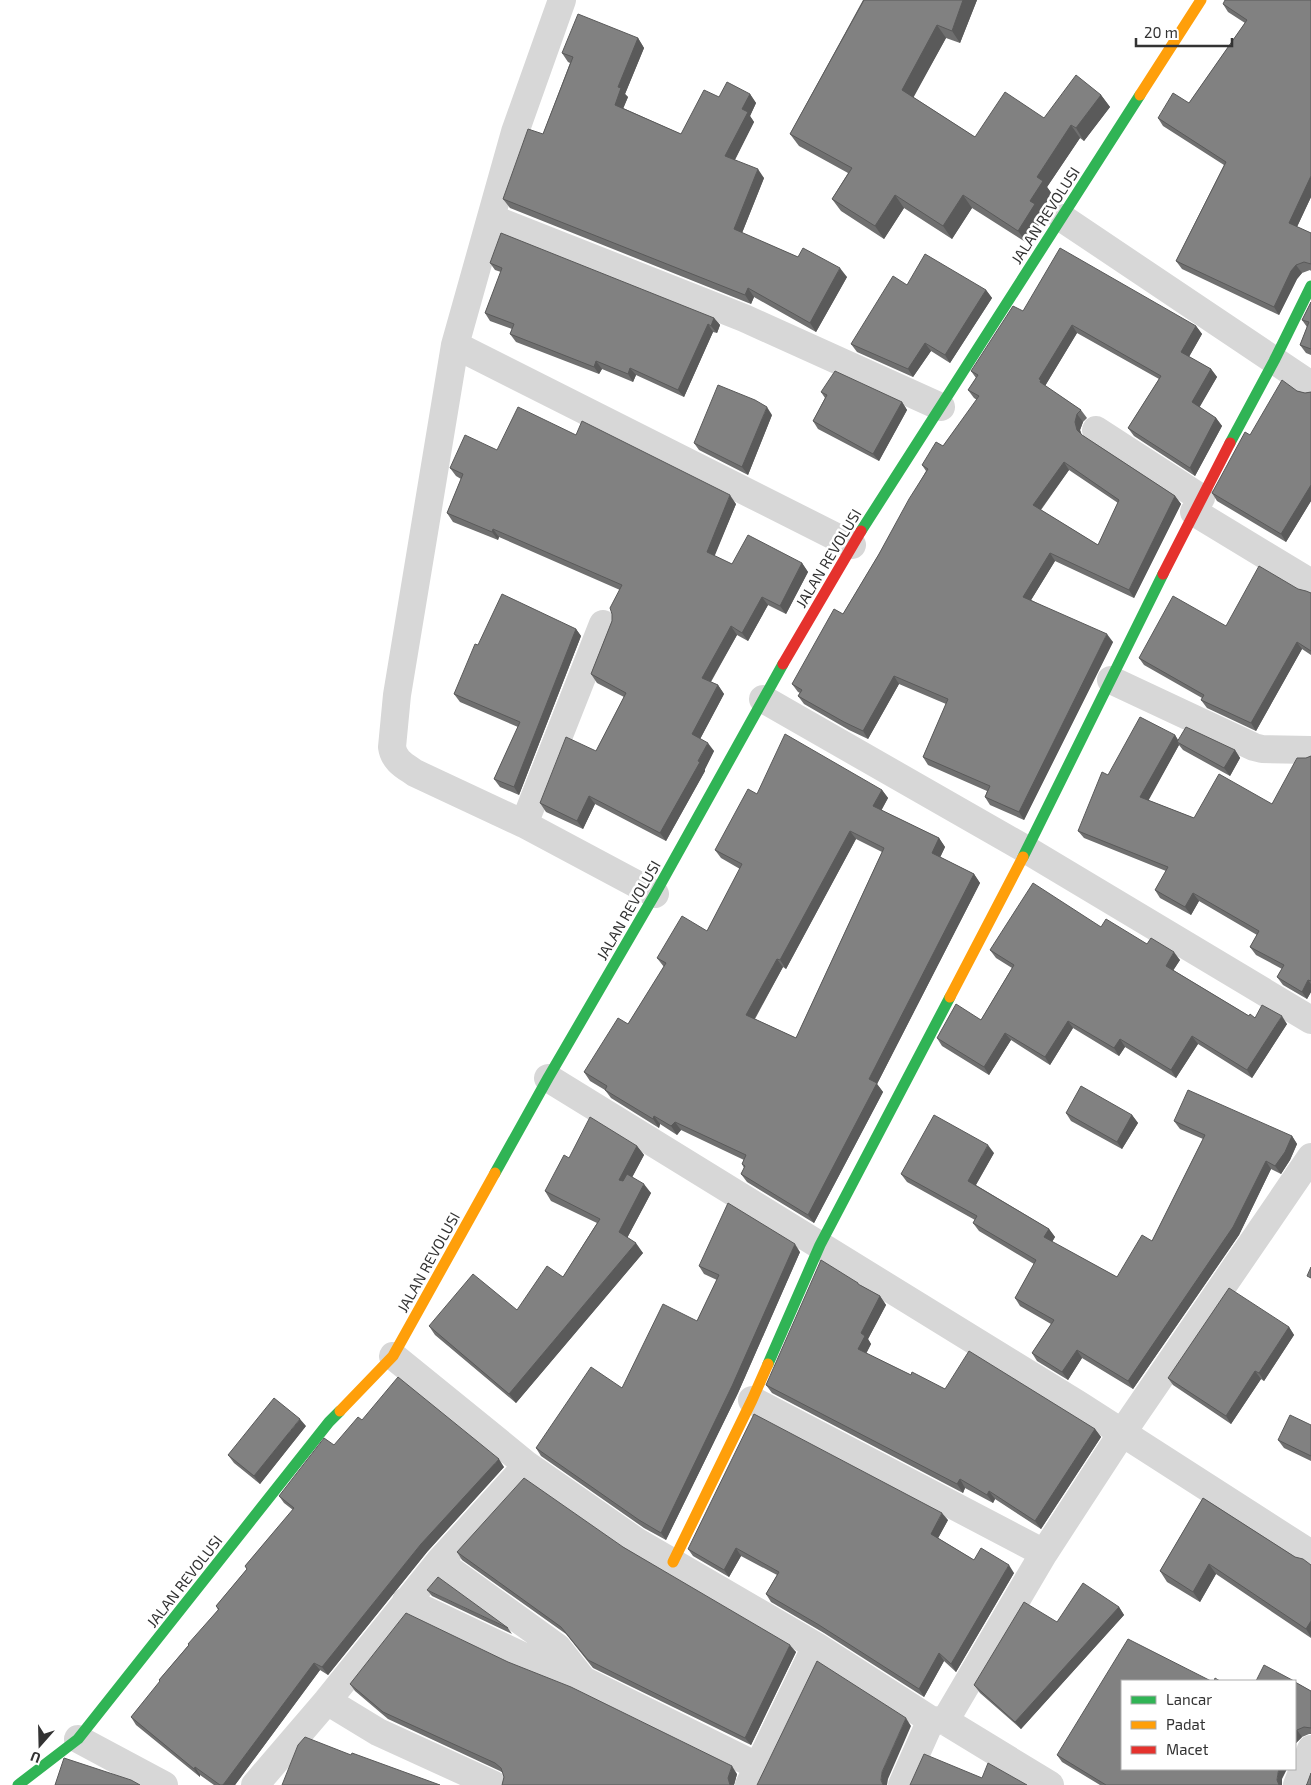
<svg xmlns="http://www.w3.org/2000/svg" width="1311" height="1785" font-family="'Exo 2',sans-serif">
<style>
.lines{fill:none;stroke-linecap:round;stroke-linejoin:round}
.street{stroke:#d7d7d7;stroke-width:28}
.fast{stroke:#30b455;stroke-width:11}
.slow{stroke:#ff9f0a;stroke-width:11}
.jam{stroke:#e5322d;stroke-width:11}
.wall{fill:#6f6f6f;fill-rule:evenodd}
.shaded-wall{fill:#5a5a5a}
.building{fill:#818181;stroke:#5a5a5a;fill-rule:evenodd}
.labels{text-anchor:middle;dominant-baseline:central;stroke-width:5;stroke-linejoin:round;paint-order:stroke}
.street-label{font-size:15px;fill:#333;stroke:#fff}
</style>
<rect width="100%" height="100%" fill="#fff"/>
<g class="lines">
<path class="street" d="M562,0L515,132L455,345L397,695L392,747C394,761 405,766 415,773L524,824L655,894
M491,218L744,318L941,407
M1062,218L1311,385
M455,345L852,545
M1096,430L1201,498
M1194,512L1311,583
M1111,680L1254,747L1262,749L1311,750
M763,699L1027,850L1311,1020
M524,824L603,624
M548,1078L1079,1405L1311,1554
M393,1356L527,1465L636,1541L816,1646L931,1720L945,1721L1050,1785
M752,1400L1044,1553
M439,1562L557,1647L583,1680
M406,1601L520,1655L583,1680L757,1766
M327,1701L378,1732L494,1785
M945,1721L1044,1553L1122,1433L1311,1157
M78,1739L164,1785
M255,1785L327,1701L439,1562L527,1465
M749,1785L816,1646
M902,1785L931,1720
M1297,1785L1311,1749"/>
<path class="fast" d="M1230,443L1274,361L1311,286
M861,531L1140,95
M1023,857L1163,574
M495,1173L548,1078L655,894L783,664
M768,1364L820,1245L950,997
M18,1785L78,1739L329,1422L340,1411"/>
<path class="slow" d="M1140,95L1201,0
M950,997L1023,857
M340,1411L393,1356L495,1173
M673,1562L752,1400L768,1364"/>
<path class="jam" d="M1163,574L1230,443
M783,664L861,531"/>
</g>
<path class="wall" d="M863,0H977L960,43L946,38L913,97L975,137L1044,118L1101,95L1110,107L1084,141L1080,138L1047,187L1052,194L1040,212L1044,217L1027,243L972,208L952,239L904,208L884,239L841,211L832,199L848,173L799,146L790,134Z
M1311,0V197L1297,227L1311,233V271L1310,270L1302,273L1297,279L1279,315L1182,269L1176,261L1224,165L1163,126L1158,118L1189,103L1245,23L1228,12L1223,4Z
M638,38L644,48L625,94L628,97L623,108L681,134L719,97L750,94L756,103L750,116L754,122L735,160L764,178L742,233L798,257L847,277L816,332L754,297L751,304L510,208L503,199L543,134L570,63L568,62L562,53Z
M490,263L714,318L720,325L717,333L713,332L684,397L636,375L633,382L602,369L599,374L516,342L510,334L512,329L490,321L485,313L501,272L495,270Z
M907,285L986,290L992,298L950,363L931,351L913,377L857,352L851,344Z
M1311,302V355L1306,353L1300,345L1307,327L1302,320Z
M1023,311L1196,326L1202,334L1189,357L1211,369L1217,377L1199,407L1216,418L1222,426L1195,476L1134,436L1128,428L1159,379L1077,333L1045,386L1081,410L1087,418L1083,422L1080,430L1082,435L1175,496L1181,504L1134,598L1055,561L1031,600L1113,642L1024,820L990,805L985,797L987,791L928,765L923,757L946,704L899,684L868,739L849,730L804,704L798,696L800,693L798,692L792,684L843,614L879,554L926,471L922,465L943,446L977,400L974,398L968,390L976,378L971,371ZM1069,470L1118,503L1098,545L1041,510Z
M1297,391L1305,393L1311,392V501L1286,542L1217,501L1212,493L1250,435Z
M821,392L902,402L907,410L879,461L818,429L813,421L825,398Z
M772,415L748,475L699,450L694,443Z
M576,435L736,504L714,556L732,564L802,563L808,572L786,614L768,605L748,641L737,635L711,682L718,685L724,694L700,739L714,751L705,769V771L666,841L595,804L583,829L546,812L540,803L596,751L624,697L597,683L591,674L612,621L620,590L499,537L498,540L453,522L447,513L461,479L456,476L450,468L497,450Z
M1298,589L1311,593V655L1302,649L1256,731L1207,708L1201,700L1202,698L1144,665L1139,658L1226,626Z
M576,629L581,636L519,795L500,787L494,779L518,727L460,702L454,694L478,645Z
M1175,735L1178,741L1235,750L1240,758L1230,776L1183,750L1179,745L1148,800L1194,818L1272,804L1306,758L1311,756V992L1307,999L1283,985L1277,977L1282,969L1256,955L1250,947L1257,935L1199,901L1191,915L1160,898L1155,890L1166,871L1084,838L1078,831L1108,775Z
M882,790L888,798L881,810L939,838L945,847L940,857L974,874L980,883L877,1084L883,1092L814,1223L747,1182L741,1174L744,1168L742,1164L744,1160L681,1130L677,1135L660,1124L659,1128L611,1098L605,1090L590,1081L584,1072L628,1024L664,967L657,958L707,931L740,869L721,858L715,850L757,794ZM856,839L882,852L796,1038L755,1019L783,967L786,969Z
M1101,927L1147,944L1180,960L1173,970L1249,1016L1287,1024L1252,1078L1198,1044L1176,1078L1125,1047L1119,1056L1073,1028L1050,1065L1011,1040L989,1075L942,1046L937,1038L981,1020L1012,968L996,958L990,950Z
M1066,1113L1132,1115L1138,1123L1122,1149L1071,1121Z
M1174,1121L1292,1136L1297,1144L1290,1160L1281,1174L1271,1169L1239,1235L1133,1389L1082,1358L1068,1380L1037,1361L1032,1353L1051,1324L1020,1306L1015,1298L1034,1264L979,1231L973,1223L975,1220L907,1182L901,1174L994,1153L976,1185L1049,1229L1055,1237L1052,1242L1117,1277L1152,1241L1203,1139L1180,1129Z
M637,1146L644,1155L632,1177L651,1193L627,1238L643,1253L516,1403L435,1335L429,1326L517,1310L563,1277L597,1223L551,1201L545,1191L569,1158Z
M800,1252L738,1393L666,1540L644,1528L541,1456L536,1448L622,1388L697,1321L717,1280L704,1274L699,1266Z
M860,1285L880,1296L886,1305L868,1339L871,1344L866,1353L911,1375L945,1389L1095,1429L1101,1437L1041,1529L995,1499L993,1503L965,1488L963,1493L772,1393L766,1385Z
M1289,1327L1294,1335L1264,1381L1261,1379L1231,1424L1173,1385L1168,1378Z
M362,1420L504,1467L427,1552L328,1675L320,1670L235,1785H214L200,1775V1777L136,1725L131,1717L160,1682L159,1680L218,1610L216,1606L247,1569L245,1566L293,1510L284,1503L279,1496Z
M1311,1425V1461L1284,1448L1278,1440Z
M306,1426L260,1484L234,1463L228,1455Z
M1203,1498L1295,1557L1311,1565V1638L1216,1574L1200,1602L1167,1582L1160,1571Z
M948,1520L938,1538L974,1560L1014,1573L956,1672L944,1661L924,1697L824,1633L771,1602L766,1594L777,1575L741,1556L729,1577L693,1556L688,1549Z
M623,1547L796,1652L751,1745L593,1668L566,1634L462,1560L457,1552Z
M427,1590L508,1628L512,1634L432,1596Z
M1119,1607L1124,1615L1021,1729L980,1693L974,1685L1057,1622Z
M1295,1682L1311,1691V1734H1309L1302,1737L1296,1743Z
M350,1684L737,1774L734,1785H502L504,1777L503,1773L500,1771L388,1719L355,1691Z
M1057,1755L1282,1779V1785H1100L1062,1762Z"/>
<path class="shaded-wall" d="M963,0H977L960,43L952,31Z
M937,25L946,38L911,102L902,90Z
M638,38L644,48L625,94L628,97L621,114L615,105L618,87Z
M750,94L756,103L750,116L754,122L732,165L725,156L742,109Z
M1101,95L1110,107L1084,141L1076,128Z
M1071,125L1080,138L1047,187L1052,194L1040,212L1044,217L1027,243L1018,231L1030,201L1037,177Z
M758,169L764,178L740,238L734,229Z
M1311,176V197L1295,231L1289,223Z
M895,195L904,208L884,239L875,226Z
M963,195L972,208L952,239L943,226Z
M1296,265L1302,273L1297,279L1279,315L1274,307L1291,271Z
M840,268L847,277L816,332L810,323Z
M748,288L754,297L751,304L745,295Z
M986,290L992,298L950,363L945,355Z
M714,318L720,325L717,333L711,326Z
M708,324L713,332L684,397L678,390Z
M1072,325L1077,333L1045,386L1040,382L1039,379Z
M1196,326L1202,334L1187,360L1181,352Z
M925,343L931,351L913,377L908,369Z
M596,361L602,369L599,374L594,367Z
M630,368L636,375L633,382L628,374Z
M1211,369L1217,377L1198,410L1192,402Z
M902,402L907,410L879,461L873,454Z
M767,407L772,415L748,475L742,467Z
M1077,414L1083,422L1080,430L1082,438L1077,430L1075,422Z
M1216,418L1222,426L1195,476L1190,468Z
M1064,462L1069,470L1038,513L1033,505Z
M1311,485V501L1286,542L1281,534Z
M730,495L736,504L713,560L707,552Z
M1175,496L1181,504L1134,598L1129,590Z
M493,529L499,537L498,540L492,532Z
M1050,553L1055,561L1028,605L1023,597Z
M802,563L808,572L786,614L780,606Z
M762,597L768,605L748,641L742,633Z
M731,626L737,635L708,686L702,678Z
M576,629L581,636L519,795L514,787Z
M1107,634L1113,642L1024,820L1019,812Z
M1297,642L1302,649L1256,731L1251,723Z
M894,676L899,684L868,739L863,731Z
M718,685L724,694L698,743L692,734Z
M1175,735L1180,743L1177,742L1179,745L1146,805L1140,797Z
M708,743L714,751L705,769V771L666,841L660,833Z
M1235,750L1240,758L1230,776L1224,768Z
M882,790L888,798L879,815L873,806Z
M589,796L595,804L583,829L577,821Z
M850,831L856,839L786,969L780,960Z
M939,838L945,847L938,862L932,853Z
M974,874L980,883L877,1084L883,1092L814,1223L808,1215L869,1079Z
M1193,893L1199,901L1191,915L1185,907Z
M1174,952L1180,960L1171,974L1166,966Z
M777,959L783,967L752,1023L746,1015Z
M1308,980L1311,984V992L1307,999L1302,992Z
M1282,1016L1287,1024L1252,1078L1247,1070Z
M1068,1021L1073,1028L1050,1065L1045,1057Z
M1005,1033L1011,1040L989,1075L984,1067Z
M1192,1036L1198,1044L1176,1078L1171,1070Z
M1120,1039L1125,1047L1119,1056L1114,1048Z
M1132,1115L1138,1123L1122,1149L1117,1142Z
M654,1116L660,1124L659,1128L653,1119Z
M675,1122L681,1130L677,1135L671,1126Z
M1292,1136L1297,1144L1290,1160L1281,1174L1275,1166Z
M988,1145L994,1153L974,1188L968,1181Z
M637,1146L644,1155L626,1189L619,1180Z
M1266,1161L1271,1169L1239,1235L1133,1389L1128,1381Z
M644,1184L651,1193L625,1242L619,1232Z
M1049,1229L1055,1237L1050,1245L1044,1237Z
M636,1243L643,1253L516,1403L509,1394Z
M795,1244L800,1252L738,1393L666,1540L661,1533Z
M880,1296L886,1305L868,1339L871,1344L864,1358L858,1349L861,1333Z
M1289,1327L1294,1335L1264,1381L1259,1373Z
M1077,1350L1082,1358L1068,1380L1062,1372Z
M1255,1371L1261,1379L1231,1424L1226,1416Z
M300,1419L306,1426L260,1484L254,1476Z
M1095,1429L1101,1437L1041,1529L1035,1521Z
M499,1459L504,1467L427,1552L328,1675L322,1667L421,1544Z
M960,1479L965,1488L963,1493L957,1484Z
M989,1491L995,1499L993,1503L987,1495Z
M942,1513L948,1520L936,1542L931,1534Z
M736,1548L741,1556L729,1577L724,1570Z
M1209,1564L1216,1574L1200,1602L1193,1592Z
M1009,1565L1014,1573L956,1672L951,1664Z
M1119,1607L1124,1615L1021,1729L1015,1722Z
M1311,1621V1637L1306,1629Z
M790,1645L796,1652L751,1745L745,1738Z
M939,1653L944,1661L924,1697L919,1689Z
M314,1663L320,1670L235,1785H223Z
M906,1718L911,1726L888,1779L887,1785H883L881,1780L882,1772Z
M1297,1730L1302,1737L1296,1743L1295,1748V1732Z
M732,1766L737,1774L734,1785H730L728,1778Z
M195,1767L200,1775V1777L194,1769Z
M1279,1769H1287L1282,1779V1785H1279L1277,1780L1278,1773Z"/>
<path class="building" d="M864,0H963L952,31L937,25L902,90L975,137L1005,92L1044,118L1076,75L1101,95L1076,128L1071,125L1037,177L1043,181L1030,201L1035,204L1018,231L963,195L943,226L895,195L875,226L832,199L852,168L790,134Z
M1225,0H1311V176L1289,223L1311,233V264L1304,262L1296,265L1291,271L1274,307L1176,261L1226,162L1158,118L1173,93L1189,103L1247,20L1223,4Z
M578,14L638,38L618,87L621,88L615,105L681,134L704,90L719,97L727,82L750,94L742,109L748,112L725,156L758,169L734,229L798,257L803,248L840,268L810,323L748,288L745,295L503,199L528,129L543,134L573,57L562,53Z
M501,233L714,318L711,326L708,324L678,390L630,368L628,374L596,361L594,367L510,334L514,324L485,313L502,268L490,263Z
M1060,248L1196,326L1181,352L1211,369L1192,402L1216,418L1190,468L1128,428L1161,376L1072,325L1039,379L1041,380L1040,382L1081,410L1077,414L1075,422L1077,430L1082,435L1175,496L1129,590L1050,553L1023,597L1107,634L1019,812L985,797L990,786L923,757L948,699L894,676L863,731L844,722L798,696L802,690L792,684L834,609L843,614L879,554L909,499L928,469L922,465L936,442L943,446L979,396L968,390L978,375L971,371L1013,306L1023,311ZM1064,462L1119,500L1098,545L1033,505Z
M925,254L986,290L945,355L925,343L908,369L851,344L893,276L907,285Z
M1311,302V349L1300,345L1309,322L1302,320Z
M835,371L902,402L873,454L813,421L827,395L821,392Z
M1282,380L1297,391L1305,393L1311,392V485L1281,534L1212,493L1245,432L1250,435Z
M718,385L755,400L767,407L742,467L694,443Z
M518,407L576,435L582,421L730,495L707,552L732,564L748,535L802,563L780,606L762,597L742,633L731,626L702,678L718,685L692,734L708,743L698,761L700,762L660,833L589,796L577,821L540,803L566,737L596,751L626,693L591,674L612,621V614L610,608L622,585L493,529L492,532L447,513L463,474L450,468L465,435L497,450Z
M1259,566L1298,589L1306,591L1311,593V651L1297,642L1251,723L1201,700L1204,695L1139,658L1173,596L1226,626Z
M502,594L576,629L514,787L494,779L520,722L454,694L475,644L478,645Z
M1140,717L1175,735L1140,797L1194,818L1219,774L1272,804L1297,758H1306L1311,756V981L1308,980L1302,992L1277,977L1284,965L1250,947L1259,931L1193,893L1185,907L1155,890L1168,867L1078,831L1102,772L1108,775Z
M1186,727L1235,750L1224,768L1177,742Z
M785,734L882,790L873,806L939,838L932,853L974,874L869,1079L877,1083L808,1215L741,1174L745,1166L742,1164L746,1155L675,1122L671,1126L654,1116L653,1119L605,1090L607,1086L584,1072L618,1018L628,1024L666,963L657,958L682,916L707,931L742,864L715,850L748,789L757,794ZM850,831L884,848L796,1038L746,1015L777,959L780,960Z
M1033,883L1101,927L1106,919L1147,944L1151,938L1174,952L1166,966L1249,1016L1250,1014L1255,1018L1262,1005L1282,1016L1247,1070L1192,1036L1171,1070L1120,1039L1114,1048L1068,1021L1045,1057L1005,1033L984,1067L937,1038L956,1004L981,1020L1014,965L990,950Z
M1081,1086L1132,1115L1117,1142L1066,1113Z
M1188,1090L1292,1136L1285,1152L1275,1166L1266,1161L1233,1227L1128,1381L1077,1350L1062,1372L1032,1353L1054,1320L1015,1298L1036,1260L973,1223L977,1216L901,1174L934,1115L988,1145L968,1181L1049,1229L1044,1237L1117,1277L1142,1235L1152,1241L1205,1135L1174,1121Z
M590,1117L637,1146L619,1180L623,1181L627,1174L644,1184L619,1232L636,1243L509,1394L429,1326L473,1274L517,1310L547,1266L563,1277L600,1219L545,1191L564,1155L569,1158Z
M728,1203L795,1244L732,1386L661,1533L639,1520L536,1448L591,1367L622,1388L663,1304L697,1321L719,1275L699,1266Z
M821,1260L858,1283V1284L880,1296L861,1333L865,1336L858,1349L911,1375L912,1372L945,1389L969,1351L1095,1429L1035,1521L989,1491L987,1495L960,1479L957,1484L766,1385Z
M1311,1267V1278L1307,1276Z
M1229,1288L1289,1327L1259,1373L1255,1371L1226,1416L1168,1378Z
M398,1377L499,1459L421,1544L322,1667L314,1663L223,1785H220L195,1767L194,1769L131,1717L160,1681L159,1680L189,1645L188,1644L219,1609L216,1606L247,1569L245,1566L294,1508L279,1496L324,1438L334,1445L358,1417L362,1420Z
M274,1398L300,1419L254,1476L228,1455Z
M754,1414L942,1513L931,1534L974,1560L981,1548L1009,1565L951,1664L939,1653L919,1689L819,1625L766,1594L779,1572L736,1548L724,1570L688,1549Z
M1290,1415L1311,1425V1456L1278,1440Z
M524,1478L623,1547L790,1645L745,1738L588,1660L561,1627L457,1552Z
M1203,1498L1295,1557L1303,1559L1311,1565V1621L1306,1629L1209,1564L1193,1592L1160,1571Z
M438,1577L508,1628L427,1590Z
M1083,1583L1119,1607L1015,1722L974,1685L1024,1602L1057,1622Z
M406,1613L508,1662L571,1687L732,1766L728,1778L730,1785H502L504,1777L501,1768L495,1763L383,1712L350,1684Z
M1128,1639L1211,1681H1122V1769H1279L1278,1773L1277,1780L1279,1785H1106L1057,1755Z
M817,1661L906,1718L882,1772L881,1780L883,1785H757Z
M1264,1665L1294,1681H1256Z
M1215,1678L1220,1681H1214Z
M1295,1682L1311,1691V1728L1304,1727L1297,1730L1295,1732Z
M305,1737L351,1755L352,1753L440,1785H282L298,1745Z
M924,1754L982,1778L988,1763L1027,1785H910Z
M64,1758L131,1780L140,1785H55Z
M1311,1773V1785H1306L1307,1784Z"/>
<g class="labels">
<g class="street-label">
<text transform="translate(1045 215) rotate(-57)">JALAN REVOLUSI</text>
<text transform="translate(828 558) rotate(-59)">JALAN REVOLUSI</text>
<text transform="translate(628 910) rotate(-60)">JALAN REVOLUSI</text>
<text transform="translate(428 1262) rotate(-61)">JALAN REVOLUSI</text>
<text transform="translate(184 1581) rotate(-52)">JALAN REVOLUSI</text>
</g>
</g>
<rect x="1121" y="1680" width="175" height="90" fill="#ffffff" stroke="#adadad"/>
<rect x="1131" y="1696" width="25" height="8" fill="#30b455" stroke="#adadad"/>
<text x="1166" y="1705" font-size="15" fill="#333333">Lancar</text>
<rect x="1131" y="1721" width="25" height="8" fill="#ff9f0a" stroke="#adadad"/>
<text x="1166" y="1730" font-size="15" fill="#333333">Padat</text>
<rect x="1131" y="1746" width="25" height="8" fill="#e5322d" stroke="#adadad"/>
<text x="1166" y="1755" font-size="15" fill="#333333">Macet</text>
<g transform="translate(40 1745) rotate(200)" stroke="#ffffff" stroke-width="4" paint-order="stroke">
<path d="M0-4L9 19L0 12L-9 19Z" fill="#333333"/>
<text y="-8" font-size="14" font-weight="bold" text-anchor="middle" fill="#333333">U</text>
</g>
<path d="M1136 38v8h96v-8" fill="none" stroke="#333333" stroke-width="2.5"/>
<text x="1144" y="38" font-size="15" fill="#333333" stroke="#ffffff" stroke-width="4" paint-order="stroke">20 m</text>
</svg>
